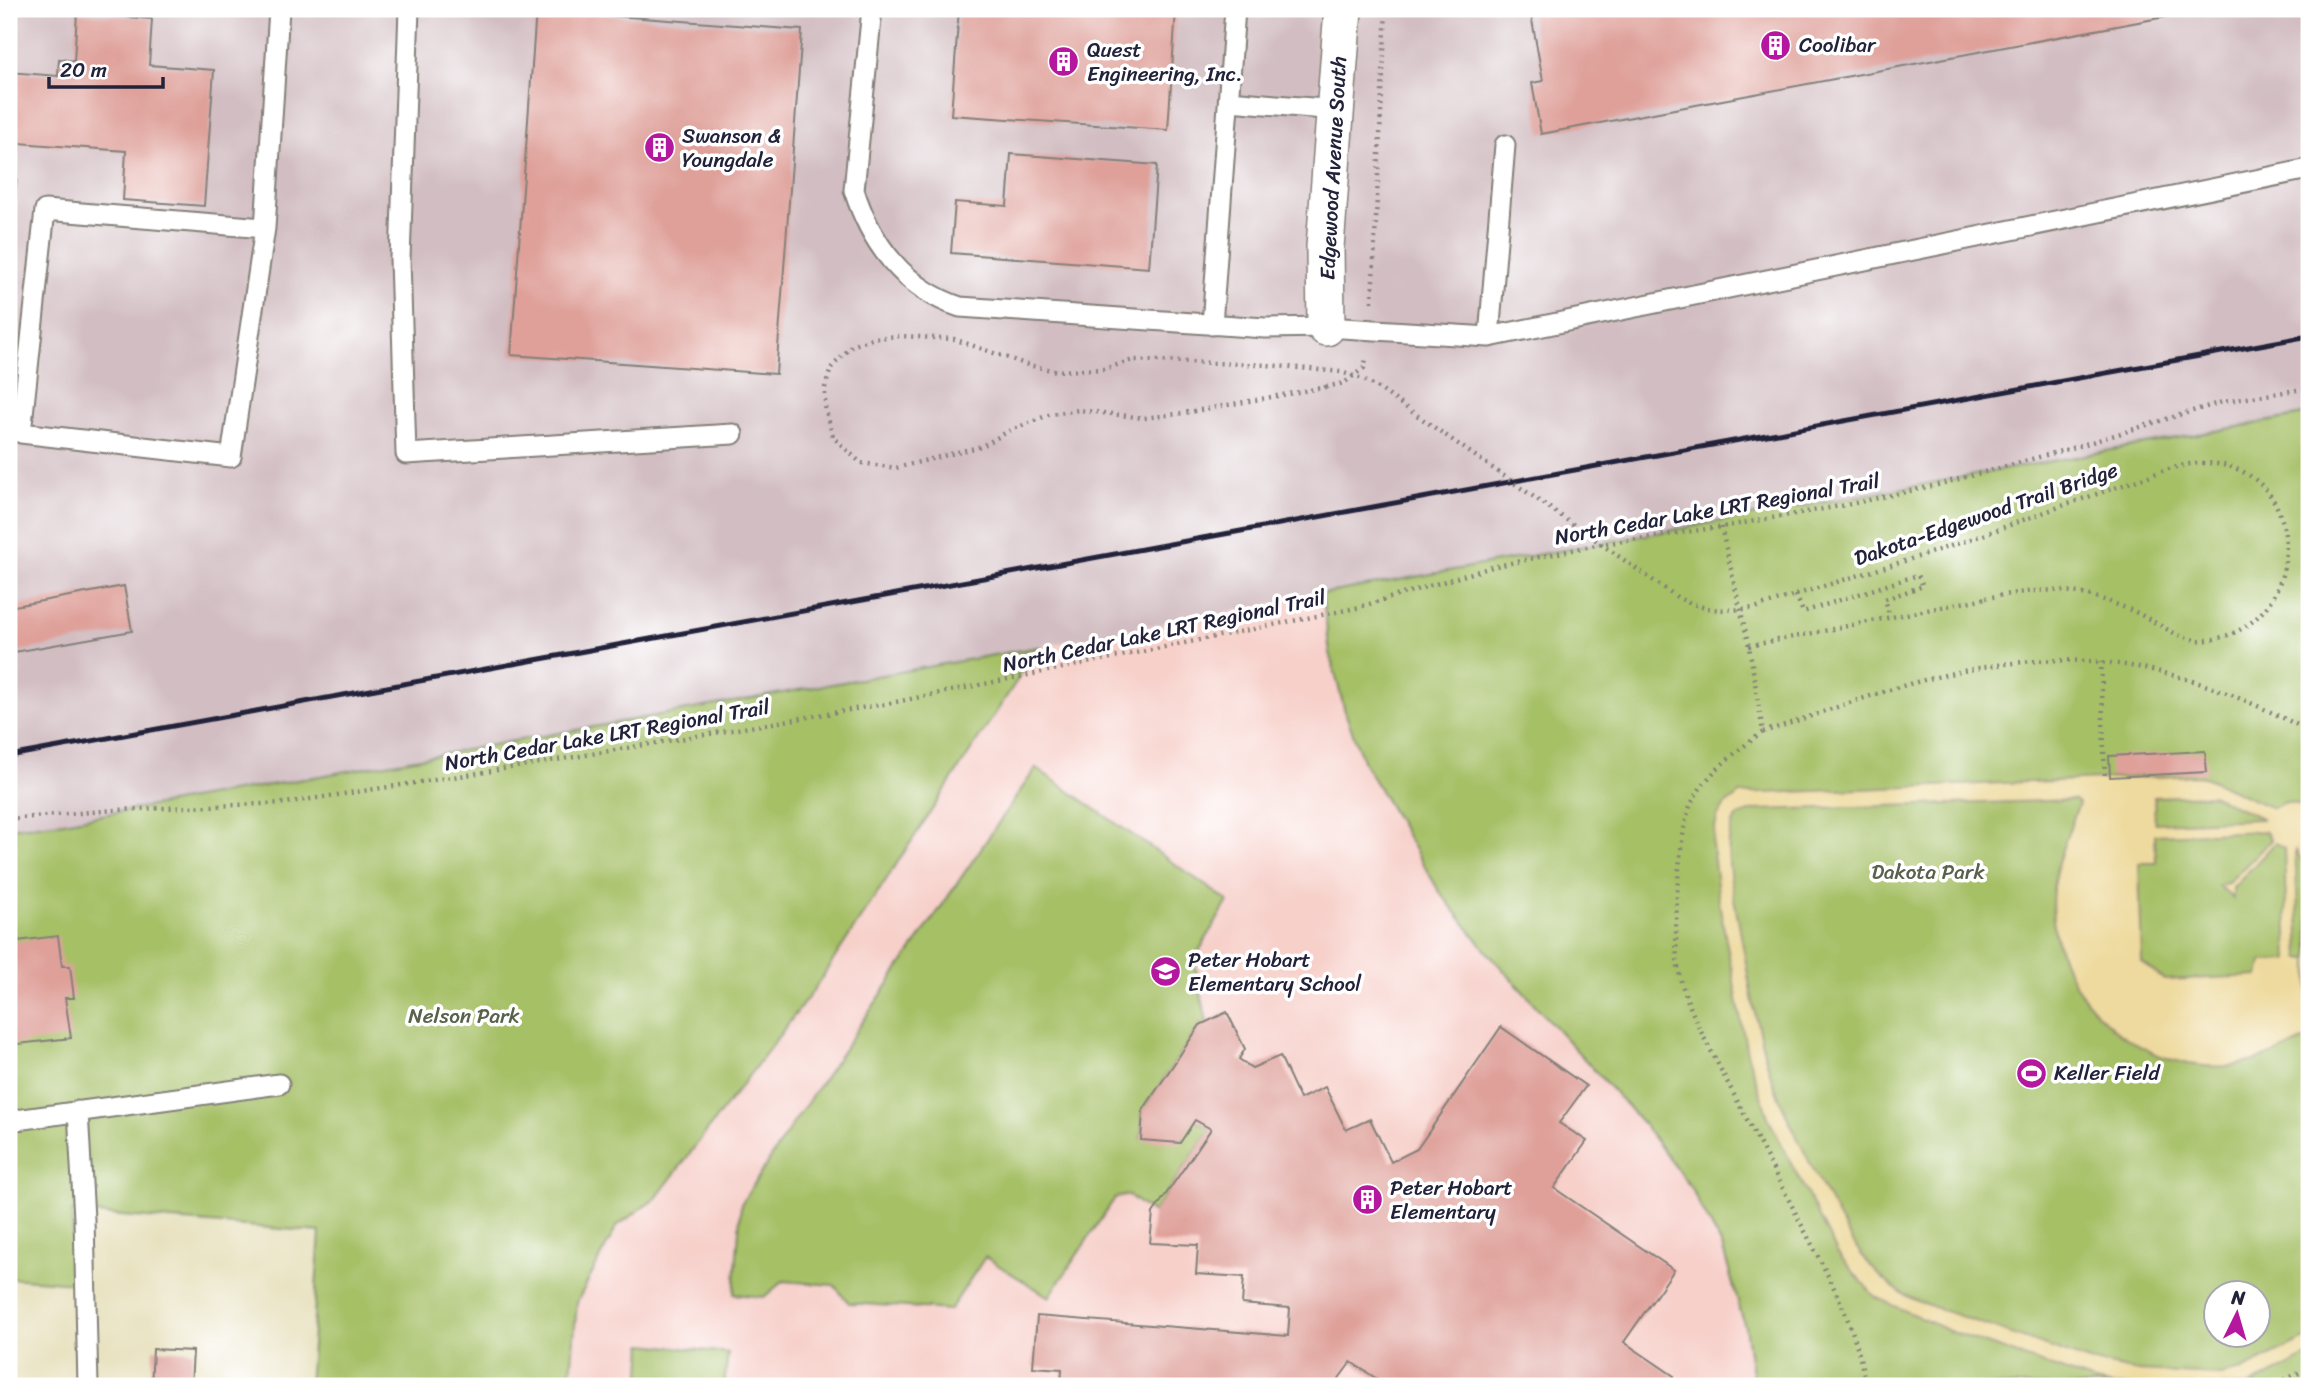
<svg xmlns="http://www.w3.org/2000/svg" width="2318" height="1395" font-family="Sriracha,sans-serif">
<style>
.built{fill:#f7d0ca}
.industrial{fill:#d2bec2}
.green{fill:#a6c066;stroke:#647150;stroke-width:2;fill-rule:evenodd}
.sand{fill:#eeda9e;stroke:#887e6c;stroke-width:2;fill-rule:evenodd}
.building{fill:#dfa09a}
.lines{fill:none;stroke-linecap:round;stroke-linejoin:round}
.lane-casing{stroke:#84807a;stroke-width:23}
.street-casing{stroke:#84807a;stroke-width:40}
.path{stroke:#84807a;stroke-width:4.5;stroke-dasharray:2 5;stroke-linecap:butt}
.lane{stroke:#fff;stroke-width:19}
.street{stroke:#fff;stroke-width:37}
.rail{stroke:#22223b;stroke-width:5}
.path-bridge{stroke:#84807a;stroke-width:4.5;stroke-dasharray:2 5;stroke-linecap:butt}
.labels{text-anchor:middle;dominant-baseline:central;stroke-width:7;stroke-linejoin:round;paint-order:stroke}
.poi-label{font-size:21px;fill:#22223b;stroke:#fff;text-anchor:start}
.street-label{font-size:21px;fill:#22223b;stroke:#fff}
.park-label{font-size:21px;fill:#57614c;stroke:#fff}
</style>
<rect width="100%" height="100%" fill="#fff"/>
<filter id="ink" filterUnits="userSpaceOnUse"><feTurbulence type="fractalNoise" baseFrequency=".0143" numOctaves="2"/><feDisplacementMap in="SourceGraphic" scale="14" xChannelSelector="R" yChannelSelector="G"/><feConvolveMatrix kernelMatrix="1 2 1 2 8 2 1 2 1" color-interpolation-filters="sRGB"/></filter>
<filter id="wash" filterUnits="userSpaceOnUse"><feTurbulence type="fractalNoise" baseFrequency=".00686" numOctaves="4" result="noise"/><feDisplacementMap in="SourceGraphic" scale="28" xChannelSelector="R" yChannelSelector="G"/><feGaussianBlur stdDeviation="1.57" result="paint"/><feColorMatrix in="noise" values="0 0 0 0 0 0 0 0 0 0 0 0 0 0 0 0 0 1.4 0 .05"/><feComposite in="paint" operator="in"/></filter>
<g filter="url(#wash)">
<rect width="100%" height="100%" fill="#e6dfba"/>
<path class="built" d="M1322,594L1330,653L1364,763L1439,891L1488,953L1644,1125L1689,1185L1722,1246L1745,1327L1754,1386H570L577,1302L617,1226L656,1198L813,991L1039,647Z"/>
<path class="industrial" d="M9,9H2309V414L373,768L63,822L9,828Z"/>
<path class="green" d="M2309,414V1386H1754L1745,1327L1722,1246L1689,1185L1644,1125L1488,953L1439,891L1364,763L1345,712L1330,653L1322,594ZM2216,1294H2258V1336H2216Z
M1039,647L813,991L656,1198L617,1226L577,1302L570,1386H309L320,1232L72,1212L74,1283L9,1278V828L63,822Z
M1036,768L1228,901L1194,960L1207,1022L1200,1025L1143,1110L1141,1139L1195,1120L1211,1129L1153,1213L1128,1195L1115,1198L1049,1297L985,1257L950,1310L849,1303L834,1285L783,1281L764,1297L734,1294L741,1204L790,1128Z
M643,1344L728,1353L724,1386H640Z"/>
<path class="sand" d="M2200,775L2272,808L2286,802L2301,805C2310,814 2313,829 2306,839L2309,845V872L2295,849L2300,958L2309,959V1038C2285,1050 2257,1063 2229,1066C2133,1074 2043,987 2053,889C2056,860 2069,831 2079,803L2075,800L1756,810L1738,816C1718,839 1735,900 1740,929C1749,979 1756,1031 1772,1079C1783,1111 1799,1141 1814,1171C1840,1220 1864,1278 1917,1301L2089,1361L2137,1371L2220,1375L2242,1370L2309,1337V1356L2249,1386H2114L2095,1382L1949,1331L1875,1297L1838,1254L1769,1120L1747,1053L1719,902L1712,845L1717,817L1725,805L1740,794ZM2212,795L2263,819L2155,823L2154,797ZM2265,831L2271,840L2228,883L2218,885L2233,899V888L2275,843L2284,848L2288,960L2262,961L2259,976L2164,980L2142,962L2139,863H2156L2155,835Z"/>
<g id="blocks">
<path class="building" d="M959,9H1176L1168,130L951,115Z
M1530,9H2201L2202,10L1541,134L1532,83L1543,81Z
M536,10L802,30L776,374L511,355Z
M77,13L152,19L149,65L214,70L204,206L123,200L126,151L19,143L14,218L9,217V72L58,76L59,59L74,61Z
M1011,154L1157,165L1149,268L951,253L955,202L1007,206Z
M124,586L132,631L9,653V607Z
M2205,751L2207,772L2110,777L2109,756Z
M58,936L62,966H70L74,998H65L71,1038L9,1045V942Z
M1227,1012L1245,1049L1239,1059L1252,1068L1280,1056L1300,1099L1325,1087L1346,1130L1370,1119L1391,1162L1417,1149L1501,1027L1586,1086L1559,1123L1587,1141L1554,1188L1674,1270L1624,1342L1674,1376L1667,1386H1388L1351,1362L1337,1381L1340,1386H1061L1062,1369L1033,1367L1037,1316L1288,1336L1290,1308L1242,1304L1244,1277L1196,1274L1198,1245L1150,1243L1153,1213L1211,1129L1195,1120L1180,1143L1141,1140L1143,1110L1200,1025Z
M153,1349L193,1351L191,1386H151Z"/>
</g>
</g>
<g filter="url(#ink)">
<use href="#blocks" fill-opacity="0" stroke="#84807a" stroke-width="2"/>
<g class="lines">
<defs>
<path id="lane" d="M409,9L400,259L406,454L733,434
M872,9L854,190C871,244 905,289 960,307L1265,328L1326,327L1489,337L2309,169
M1229,101L1336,110
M265,228L45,210L21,433L231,457L265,228L279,9
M1212,325L1235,9
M1489,337L1505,145
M78,1111L84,1219L88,1386
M9,1121L279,1084"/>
<path id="street" d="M1326,327L1325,247L1343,9"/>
</defs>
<use href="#lane" class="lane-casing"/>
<use href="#street" class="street-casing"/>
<path class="path" d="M1372,302L1386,9
M1326,387L1344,383L1364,368L1366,359
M1721,527L1749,646L1763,732C1737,751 1705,774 1691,804C1678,833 1674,926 1677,959C1679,983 1689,1004 1698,1026C1730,1087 1762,1148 1794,1210C1822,1266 1858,1323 1865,1386
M1796,595L1803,612L1918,575L1923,586L1885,599L1890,617
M1749,646L1986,598
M2101,661L2105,779
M1763,732C1823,713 1883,689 1945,675C2085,642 2184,666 2309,731
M9,819L115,810L285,803L492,771L896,702L1356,608L1492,567L1596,545L1721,527L1846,505L1937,485L2079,446L2222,402L2309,388
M2272,1386L2309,1368"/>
<use href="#lane" class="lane"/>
<use href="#street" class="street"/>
<path class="rail" d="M9,756L2309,336"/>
<path class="path-bridge" d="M1326,387L1184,413L1144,418L1079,410L1051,414L1009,431L982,446L896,468L861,463L833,437L825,407V388L831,368L852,346L874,338L900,336L954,339L1028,365L1057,371L1104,369L1133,360L1267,365L1341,372L1363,379L1378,388L1677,597C1707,612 1723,611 1755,608C1839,580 1925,557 2007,526C2049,510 2091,496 2132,482C2155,474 2179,463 2204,463C2313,464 2312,626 2208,640C2185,643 2164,627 2145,617C2131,609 2115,604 2101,599C2061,585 2026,591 1986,598"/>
</g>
</g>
<defs>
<symbol id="building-disc" viewBox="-11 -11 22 22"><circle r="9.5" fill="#b5179e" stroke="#fff"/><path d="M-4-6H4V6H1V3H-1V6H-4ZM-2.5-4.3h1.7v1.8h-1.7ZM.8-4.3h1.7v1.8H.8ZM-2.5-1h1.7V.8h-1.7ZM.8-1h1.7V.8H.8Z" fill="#fff"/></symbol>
<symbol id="school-disc" viewBox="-11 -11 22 22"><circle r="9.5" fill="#b5179e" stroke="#fff"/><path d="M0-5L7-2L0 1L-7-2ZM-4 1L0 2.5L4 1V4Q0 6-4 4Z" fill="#fff"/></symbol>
<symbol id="stadium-disc" viewBox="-11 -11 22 22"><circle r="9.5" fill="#b5179e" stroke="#fff"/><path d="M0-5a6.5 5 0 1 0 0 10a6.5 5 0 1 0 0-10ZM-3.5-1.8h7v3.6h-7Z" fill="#fff"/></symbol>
</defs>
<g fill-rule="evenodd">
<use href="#building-disc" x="1758" y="28" width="35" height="35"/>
<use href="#building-disc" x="1046" y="44" width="35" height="35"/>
<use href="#building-disc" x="642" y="130" width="35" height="35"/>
<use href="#school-disc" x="1148" y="954" width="35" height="35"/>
<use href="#stadium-disc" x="2014" y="1056" width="35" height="35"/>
<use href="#building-disc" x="1350" y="1182" width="35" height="35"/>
</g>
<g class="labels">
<g class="poi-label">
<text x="1799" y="45">Coolibar</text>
<text x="1087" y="50">Quest<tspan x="1087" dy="24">Engineering, Inc.</tspan></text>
<text x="682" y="136">Swanson &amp;<tspan x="682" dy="24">Youngdale</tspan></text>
<text x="1188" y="960">Peter Hobart<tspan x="1188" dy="24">Elementary School</tspan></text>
<text x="2054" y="1073">Keller Field</text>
<text x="1390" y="1188">Peter Hobart<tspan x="1390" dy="24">Elementary</tspan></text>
</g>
<g class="street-label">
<text transform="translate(1333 168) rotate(-87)">Edgewood Avenue South</text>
<text transform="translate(1717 509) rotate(-10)">North Cedar Lake LRT Regional Trail</text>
<text transform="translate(1986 514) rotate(-19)">Dakota-Edgewood Trail Bridge</text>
<text transform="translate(1164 631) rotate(-12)">North Cedar Lake LRT Regional Trail</text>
<text transform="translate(607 735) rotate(-10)">North Cedar Lake LRT Regional Trail</text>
</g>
<g class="park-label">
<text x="1928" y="872">Dakota Park</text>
<text x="464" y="1016">Nelson Park</text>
</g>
</g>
<rect width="2318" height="1395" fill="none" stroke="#fff" stroke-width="35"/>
<g transform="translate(2237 1314) rotate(5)"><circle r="33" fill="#ffffff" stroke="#a7a7b1" stroke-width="2"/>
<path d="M0-5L12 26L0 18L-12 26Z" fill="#b5179e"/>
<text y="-10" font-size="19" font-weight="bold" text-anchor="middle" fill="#22223b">N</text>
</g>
<path d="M49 77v10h114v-10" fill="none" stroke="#22223b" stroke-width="3.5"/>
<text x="60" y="77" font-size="21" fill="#22223b" stroke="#ffffff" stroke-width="5" paint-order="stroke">20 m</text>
</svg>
